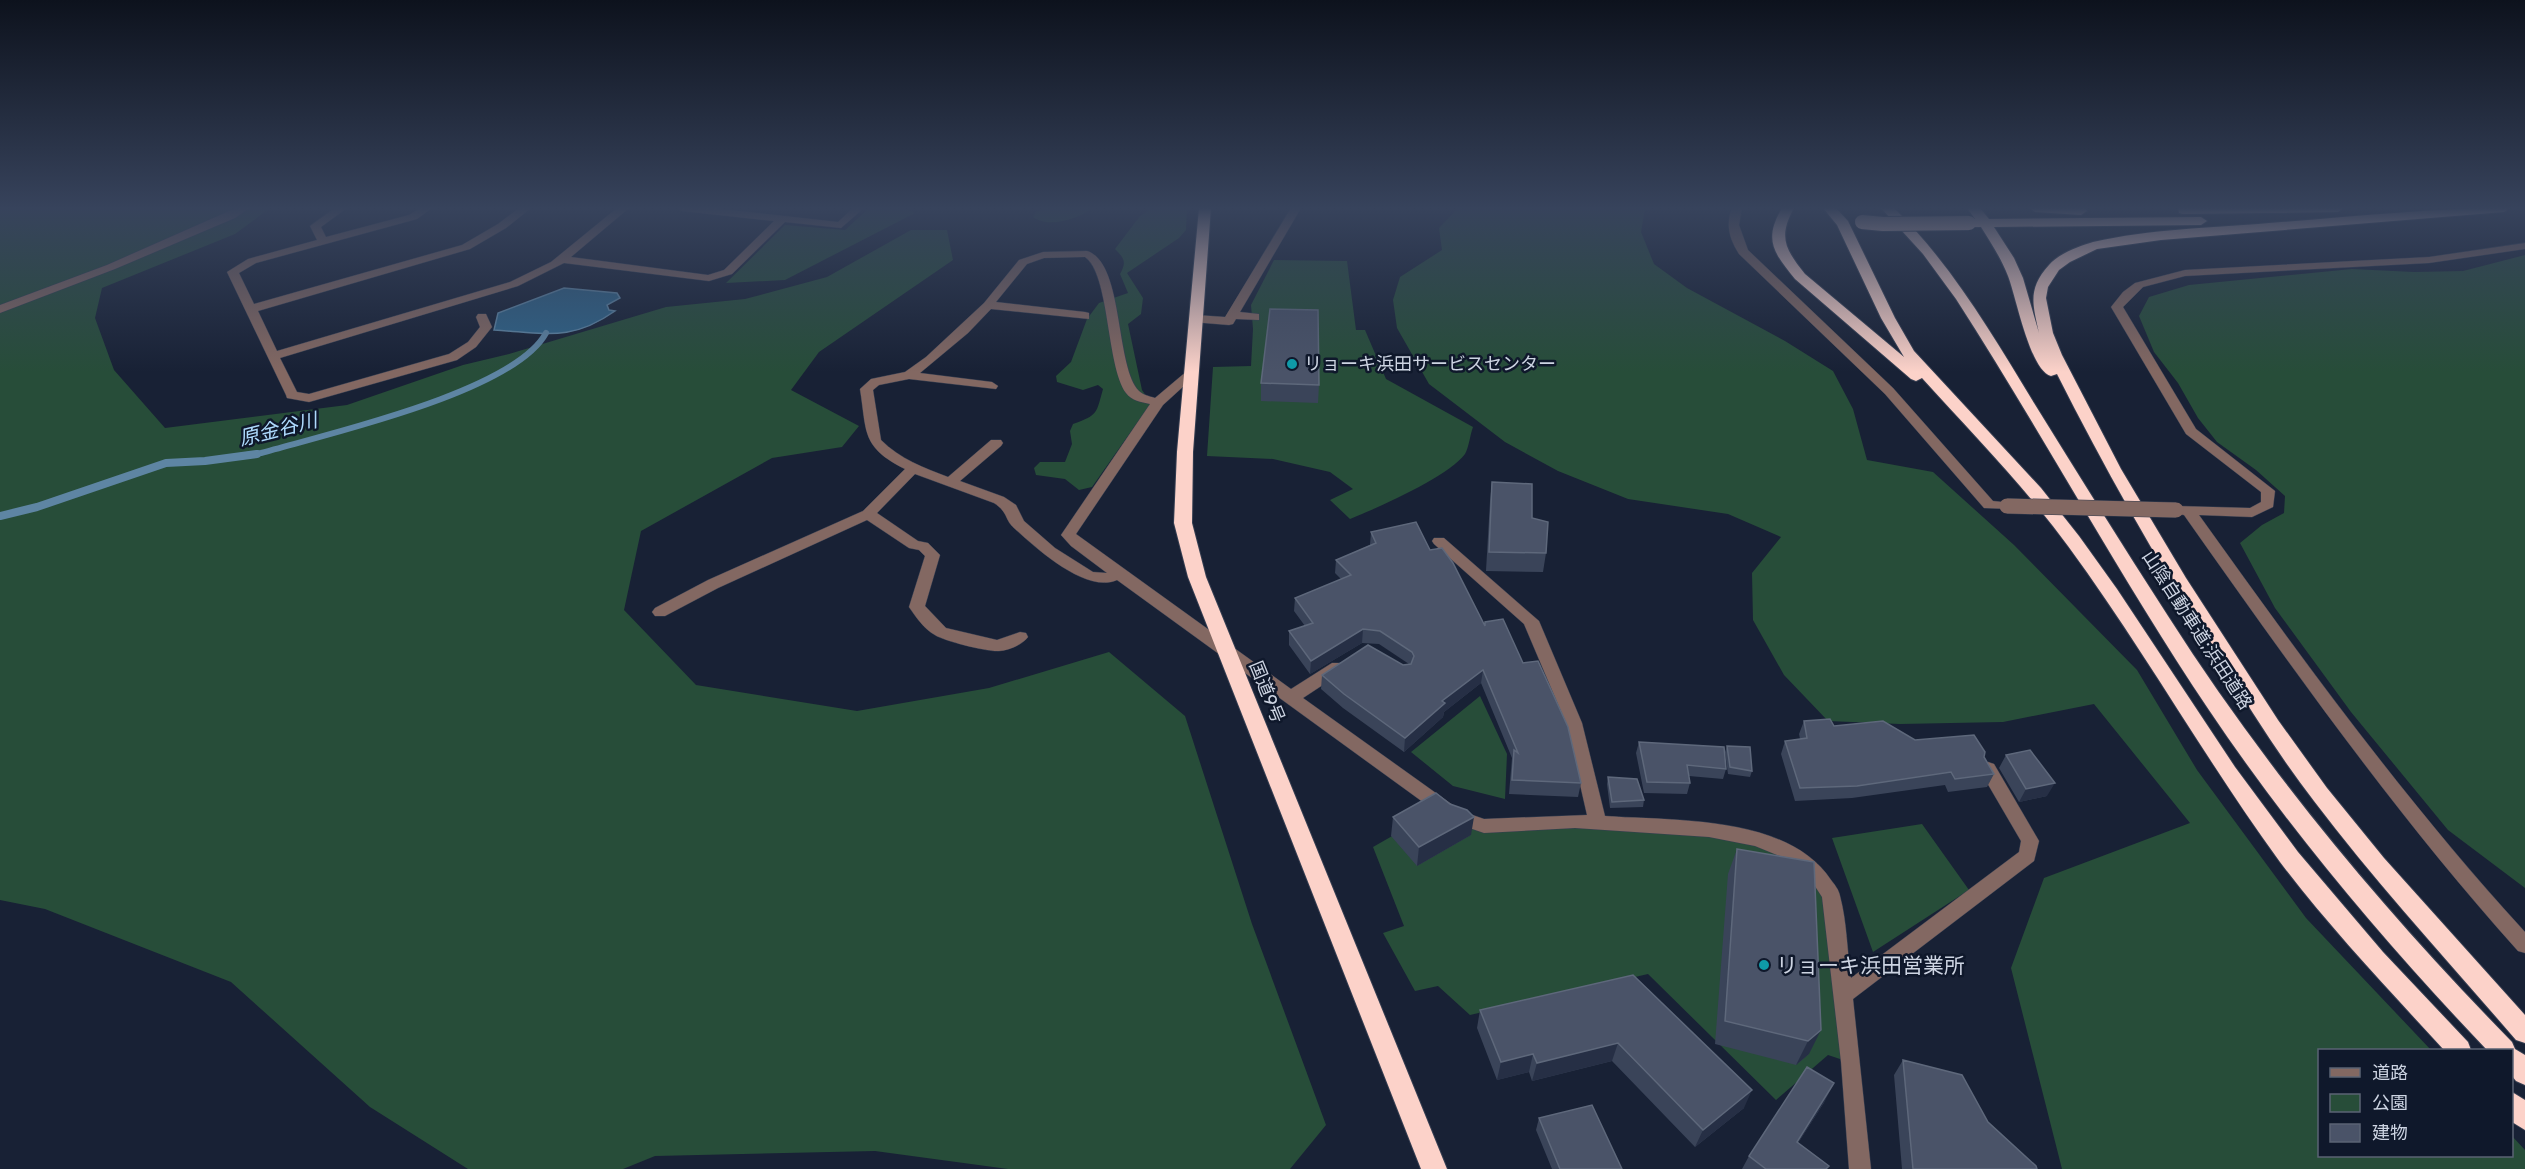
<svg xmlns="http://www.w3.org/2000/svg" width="2525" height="1169" font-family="Rubik,'Noto Sans JP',sans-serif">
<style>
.green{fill:#274d39}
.water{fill:#2f6388;stroke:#5e85a3;stroke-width:1.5}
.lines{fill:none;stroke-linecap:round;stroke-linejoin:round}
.stream-far1{stroke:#5e85a3;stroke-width:6}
.stream{stroke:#5e85a3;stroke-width:8}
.minor-casing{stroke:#353e51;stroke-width:1}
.highway-casing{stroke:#353e51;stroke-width:2}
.minor{fill:#836862;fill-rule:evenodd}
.highway{fill:#fcd2c9;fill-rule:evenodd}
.minor-bridge-casing{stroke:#353e51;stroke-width:16;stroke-linecap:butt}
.highway-bridge-casing{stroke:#353e51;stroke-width:16;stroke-linecap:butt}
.minor-bridge{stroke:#836862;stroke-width:15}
.highway-bridge{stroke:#fcd2c9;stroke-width:14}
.wall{fill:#3a4459}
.shaded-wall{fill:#262f45}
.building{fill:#4a5368;stroke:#5e687b;stroke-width:1.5}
.culture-dot{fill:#0f9aa8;stroke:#0f182b;stroke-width:2}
.labels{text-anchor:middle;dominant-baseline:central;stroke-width:5;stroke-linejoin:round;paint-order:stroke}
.poi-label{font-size:18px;fill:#cdd4e2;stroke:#0f182b;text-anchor:start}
.street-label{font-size:18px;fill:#cdd4e2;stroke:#0f182b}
.water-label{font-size:20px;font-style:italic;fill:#aedafd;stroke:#0f182b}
.near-poi-label{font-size:21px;fill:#cdd4e2;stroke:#0f182b;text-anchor:start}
</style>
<rect width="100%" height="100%" fill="#182135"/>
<path class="green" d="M0,208H270L235,234L102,288L95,318L114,370L165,428L347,405L463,365L509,354L666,307L745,299L827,277L911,230H947L953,260L819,352L791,390L859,426L842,447L772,458L641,531L624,610L696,685L857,711L989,688L1109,652L1185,716L1252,924L1326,1125L1290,1169H1008L875,1151L655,1156L623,1169H468L370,1107L231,982L45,909L0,900Z
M869,208H904L915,213L785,280L726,283L785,225L845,230Z
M1047,208H1092C1078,220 1047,228 1033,217L1036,212Z
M1152,208H1187L1186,230L1179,238L1127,273L1143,298L1141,314L1128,324L1142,390L1151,403L1092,487L1079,490L1065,479L1036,475L1034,468L1040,462H1065L1072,444L1070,431L1073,424C1098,415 1096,414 1103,389L1098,385L1083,390L1057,382L1056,376L1071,362L1087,319L1099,303L1128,293L1120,274C1127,262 1124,258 1115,249L1140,216Z
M1458,208H1645L1641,232L1654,264L1687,288L1785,341L1833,371L1853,409L1867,460L1933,472L2014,545L2137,670L2197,770L2306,918L2431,1050H2320V1156H2512V1136L2525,1150V1169H2062L2011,968L2044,878L2190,823L2094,704L2003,722L1900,724L1828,721L1784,675L1753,620L1752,573L1781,537L1728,514L1628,499L1558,471L1505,442L1429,384L1397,328L1393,300L1400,277L1442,250L1439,228Z
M2525,255V888L2448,830L2351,712L2275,608L2240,543L2262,525L2284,513L2285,496L2256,470L2217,442L2198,418L2178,383L2154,352L2139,316L2149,297L2189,285L2352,269L2414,272L2463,271Z
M1274,260L1347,261L1356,330H1365L1386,379L1473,427C1470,435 1469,447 1465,454C1448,477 1377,508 1350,519L1330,500L1353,489L1330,472L1273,459L1207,456L1213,367L1251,366L1253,329L1251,305Z
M1480,696L1507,754L1505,799L1453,786L1411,752Z
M1443,807L1479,828L1564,822L1748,837L1793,854L1826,889L1843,1060L1828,1055L1776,1100L1648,974L1470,1015L1438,986L1415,991L1383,933L1404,926L1373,847Z
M1922,824L1969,890L1873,952L1832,838Z"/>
<path class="water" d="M564,288L617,293L620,298L607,305L609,310L615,311C571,342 546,333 494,330L498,313Z"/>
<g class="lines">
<path class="stream-far1" d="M246,455L261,453C327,434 514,392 546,333"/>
<path class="stream" d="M0,516L37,507L166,463L205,461L257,454"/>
<defs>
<path id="minor" d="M236,208H249L235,218L115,269L0,313V305L107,265Z
M335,208H347L321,227L326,237L409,215L420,208H432L417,219L256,263L239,273L254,304L462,245L498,224L519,208H531L506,228L470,249L258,311L277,351L510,282L551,262L617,208H629L571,257L708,275L724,270L774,221L682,211L677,208H712L838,222L853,208H864L841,228L785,222L732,274L709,281L564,263L518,286L280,358L297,392L309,394L449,354L468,342L480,327L476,317L478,314H486L492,327L476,347L457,360L309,402L287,398L286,395L227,272L248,259L317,240L310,226Z
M1291,208H1301L1240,312L1259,314V320L1236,319L1233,324L1229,325L1192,322V316L1196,315L1225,317Z
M1732,208H1742L1739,225L1748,250L1893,388L1993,501L2012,503L2014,506L2012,509L1984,508L1885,394L1739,254C1730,240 1725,225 1732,208Z
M2525,243V249L2429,263L2185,276L2143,287L2123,307L2196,429L2275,491L2273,507L2252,517L2199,515C2302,659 2405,801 2525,932V953L2518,951C2395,814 2290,665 2184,515L2171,513L2169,510L2176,506L2250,508L2261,502V492L2186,434L2111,307L2123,292L2135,283L2185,270L2429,257Z
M1087,251C1124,262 1115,366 1139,391C1143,395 1149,396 1155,398L1187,371L1191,370L1197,374L1163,405L1076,534L1291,689L1332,663H1344L1346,667L1344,671L1303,698L1461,811L1484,819L1587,815L1566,723L1524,624L1434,544L1432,541L1434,538H1444L1539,621L1582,723L1605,816C1675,821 1788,815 1831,880C1835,885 1839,890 1840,896C1847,922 1847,951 1851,978L2019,852L2021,841L1979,769L1982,764L1988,762L1994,764L2039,841L2034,861L1853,999L1871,1169H1849L1841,1062L1822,897L1809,877L1787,859L1755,846L1709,837L1575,828L1484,833L1449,821L1117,580C1086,594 1036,548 1014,528C1004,519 1009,513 994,503L915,474L877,513L918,541L928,543L940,555L925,606L946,628L997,640L1020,632L1026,633L1028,637C1022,645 1009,650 999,651C988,652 944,641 935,635C924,629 916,617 909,607L925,556L919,550L909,548L867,520L718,588L665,616H655L652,612L655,608L708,580L863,511L905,469C861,447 867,432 860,389L871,379L905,372L926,357L984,303L1019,260L1043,252ZM1085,257C1110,274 1106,365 1126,393C1132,401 1141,402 1150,404L1061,535L1071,546L1107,573L1093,572L1055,548L1024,521L1016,505L1004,497L960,481L1001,446L1003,443L1001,440H991L948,477C924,468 900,459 881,440L873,390L879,385L909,379L996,389L998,386L992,382L920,373L968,333L991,309L1089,319V313L1085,312L996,302L1027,264L1044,258Z"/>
<path id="highway" d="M1199,208H1211L1193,452L1192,523L1206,577L1447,1169H1421L1188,577L1174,523L1177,452Z
M1782,208H1794C1778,237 1785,249 1805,274L1904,357L1881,318L1837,225L1823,208H1836L1848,221L1895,318L1914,351L2041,488L2079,536L2117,589L2235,767L2298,852L2383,952L2468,1042L2471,1050H2444C2388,989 2330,928 2280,862C2205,759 2143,648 2068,546C2024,486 1972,433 1922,378L1916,381L1911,379L1795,279C1774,253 1763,240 1782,208Z
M1881,208H1894C1952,265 1992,334 2034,403C2078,474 2122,545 2168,616C2267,771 2383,910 2512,1042L2515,1049L2525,1055V1085L2516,1081L2512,1076V1050H2487C2386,944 2291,832 2209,710C2119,576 2043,434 1956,299L1923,254Z
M1967,208H1980L1989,219L2201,217L2207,221L2201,225L1994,227L2014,258L2023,278L2039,333C2033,305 2027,289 2049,265C2058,254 2079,246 2093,242C2150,229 2211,228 2269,223C2350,217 2430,208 2510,208L2504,212L2161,240L2097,249L2070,262L2059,270L2048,287L2046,298L2053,333L2062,355L2121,469L2186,578L2278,720L2327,788L2384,858L2525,1015V1043L2516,1040C2448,961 2377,884 2314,801C2280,757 2250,709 2221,662C2161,568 2107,473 2057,374L2051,376C2030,371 2016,296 2008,276C2001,258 1991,243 1981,227H1969L1963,223L1964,220L1975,219Z
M2029,208H2085L2087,211L2081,215L2035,212Z
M2178,208H2344L2338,212L2183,214L2179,213Z
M2512,1092L2525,1100V1130L2512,1122Z"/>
</defs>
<use href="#minor" class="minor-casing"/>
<use href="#highway" class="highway-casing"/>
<use href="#minor" class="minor"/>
<use href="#highway" class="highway"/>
<defs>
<path id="minor-bridge" d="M2007,506L2176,510"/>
<path id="highway-bridge" d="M1862,222L1883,224L1969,223"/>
</defs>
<use href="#minor-bridge" class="minor-bridge-casing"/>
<use href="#highway-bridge" class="highway-bridge-casing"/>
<use href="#minor-bridge" class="minor-bridge"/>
<use href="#highway-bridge" class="highway-bridge"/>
</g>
<path class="wall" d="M1261,383L1319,385L1318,403L1261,401Z
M1492,482L1532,518L1546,553L1543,572L1486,571L1490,501Z
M1371,532L1430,550L1485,625L1523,663L1581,783L1578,797L1509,794L1512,758L1481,683L1444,712L1443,717L1404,752L1343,708L1321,689L1322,675L1409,664L1379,644L1362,643L1310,674L1289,645V631L1305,626L1294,611L1295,598L1341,579L1335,573L1336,560L1370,545Z
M1804,721L1834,726L1915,740L1984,757L1994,774L1987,787L1948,792L1945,785L1852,798L1795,801L1781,754L1785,741L1800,739L1799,734Z
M1639,742L1726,769L1723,779L1689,776L1690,783L1687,794L1644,793L1636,753Z
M1727,746L1752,771L1750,777L1728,774L1725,752Z
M2006,755L2047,796L2019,802L1999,768Z
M1608,777L1644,800L1643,807L1610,808L1607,784Z
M1393,817L1471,835L1417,866L1391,836Z
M1737,849L1814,862L1809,1054L1796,1065L1715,1044L1728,874Z
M1633,975L1744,1108L1695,1147L1612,1061L1532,1081L1529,1072L1497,1080L1477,1028L1480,1010Z
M1903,1060L1988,1122L2037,1169H1902L1894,1075Z
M1825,1101L1798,1143L1827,1169H1742L1749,1156Z
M1539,1118L1622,1169H1552L1536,1130Z"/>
<path class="shaded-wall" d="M1363,629L1362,643L1310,674L1311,661Z
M1483,670L1481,683L1444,712L1443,717L1404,752L1405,738L1442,701Z
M2055,783L2047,796L2019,802L2026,789Z
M1474,817L1471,835L1417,866L1419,847Z
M1821,1030L1809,1054L1796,1065L1808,1041Z
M1618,1043L1612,1061L1532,1081L1537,1063Z
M1533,1054L1529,1072L1497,1080L1501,1062Z
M1834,1083L1825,1101L1788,1159L1797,1142Z
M1752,1090L1744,1108L1695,1147L1703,1130Z"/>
<path class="building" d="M1270,309L1318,310L1319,385L1261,383Z
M1492,482L1532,484V518L1548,522L1546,553L1489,552Z
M1416,522L1430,550L1442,548L1453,563L1485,626V622L1503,619L1523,663L1538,661L1568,727L1581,783L1512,780L1514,750L1518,753L1483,670L1442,701L1445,703L1405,738L1344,694L1322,675L1368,645L1403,665L1411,664L1414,656L1412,652L1380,631L1363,629L1311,661L1289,631L1313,623L1295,598L1351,575L1336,560L1376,543L1371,532Z
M1830,719L1834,726L1883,721L1915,740L1974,735L1985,752L1984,757L1994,774L1955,779L1951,772L1857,786L1800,788L1785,741L1807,738L1804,721Z
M1639,742L1724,747L1726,769L1687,765L1690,783L1647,782Z
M1727,746L1750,747L1752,771L1730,767Z
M2030,750L2055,783L2026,789L2006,755Z
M1608,777L1637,779L1644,800L1612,802Z
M1436,793L1450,804L1467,810L1474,817L1419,847L1393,817Z
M1737,849L1814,862L1821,1030L1808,1041L1725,1021Z
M1633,975L1752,1090L1703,1130L1618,1043L1537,1063L1533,1054L1501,1062L1480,1010Z
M1903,1060L1962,1075L1988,1122L2036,1166L2037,1169H1913Z
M1807,1067L1834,1083L1797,1142L1829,1166L1826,1169H1766L1749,1156Z
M1592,1105L1622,1169H1560L1539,1118Z"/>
<linearGradient id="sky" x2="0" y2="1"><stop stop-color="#0d121d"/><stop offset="0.56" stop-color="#37435c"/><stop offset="1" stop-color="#37435c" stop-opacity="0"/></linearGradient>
<rect width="2525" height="372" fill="url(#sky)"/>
<g class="culture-dot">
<circle cx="1292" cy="364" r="6"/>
<circle cx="1764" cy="965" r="6"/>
</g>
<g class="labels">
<g class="poi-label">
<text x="1304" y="364">リョーキ浜田サービスセンター</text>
</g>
<g class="street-label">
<text transform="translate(2197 630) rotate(57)">山陰自動車道;浜田道路</text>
<text transform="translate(1267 692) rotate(68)">国道9号</text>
</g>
<g class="water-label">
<text transform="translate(278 429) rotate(-14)">原金谷川</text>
</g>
<g class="near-poi-label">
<text x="1776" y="965">リョーキ浜田営業所</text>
</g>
</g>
<rect x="2318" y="1049" width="195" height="108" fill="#0f182b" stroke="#5b6374" stroke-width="1.5"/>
<rect x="2330" y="1068" width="30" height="9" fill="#836862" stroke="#5b6374" stroke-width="1.5"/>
<text x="2372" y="1079" font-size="18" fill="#cdd4e2">道路</text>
<rect x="2330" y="1094" width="30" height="18" fill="#274d39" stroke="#5b6374" stroke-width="1.5"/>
<text x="2372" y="1109" font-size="18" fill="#cdd4e2">公園</text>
<rect x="2330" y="1124" width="30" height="18" fill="#4a5368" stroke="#5b6374" stroke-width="1.5"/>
<text x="2372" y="1139" font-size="18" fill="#cdd4e2">建物</text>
</svg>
